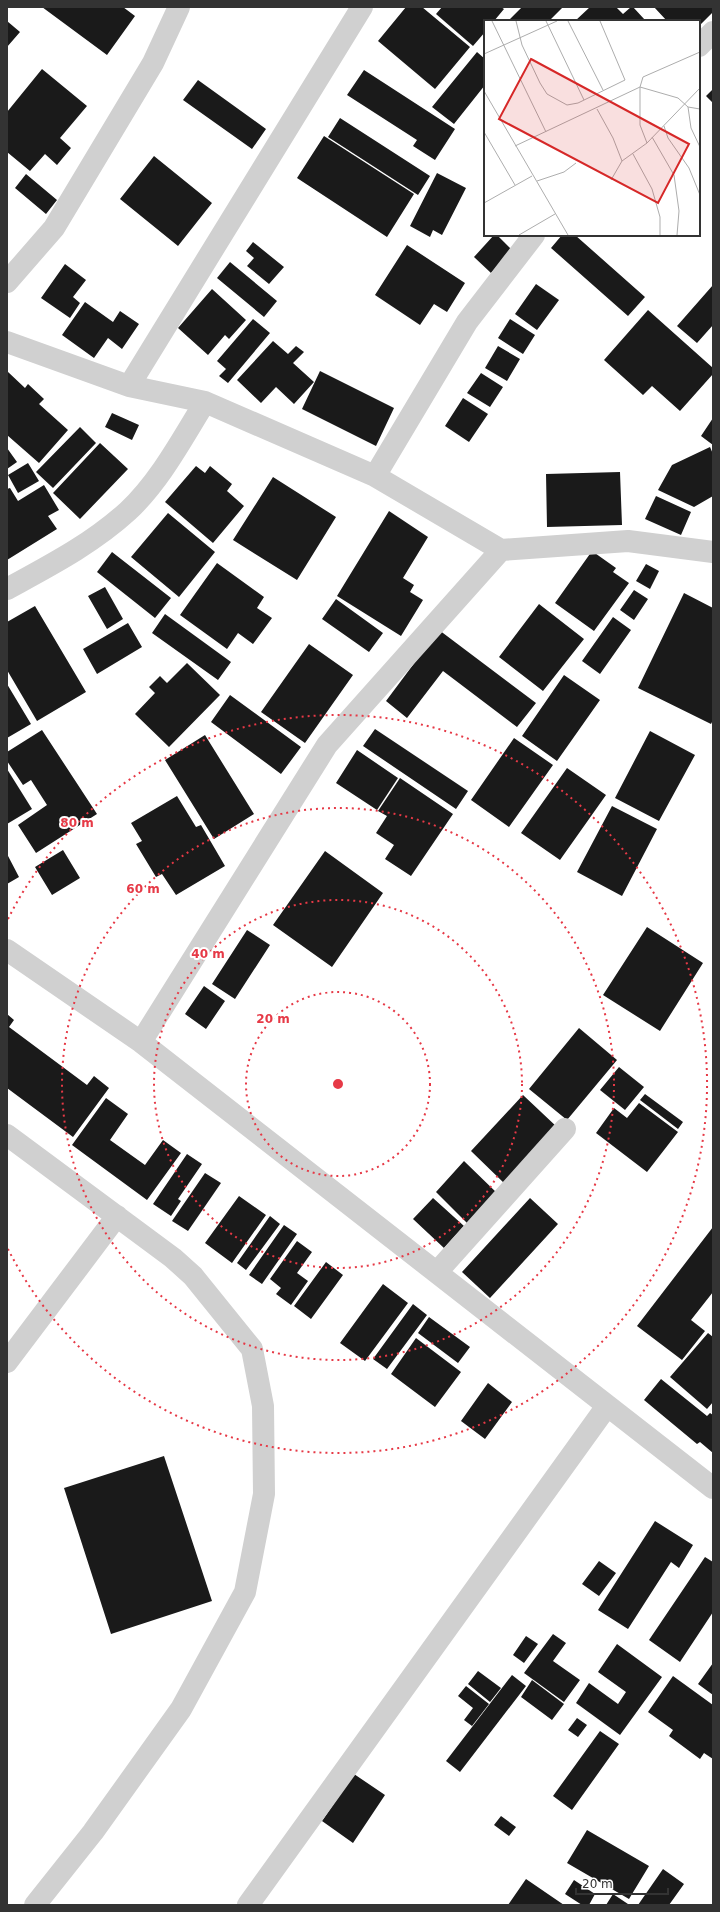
<svg xmlns="http://www.w3.org/2000/svg" width="720" height="1912" font-family="'DejaVu Sans',sans-serif">
<style>
.building{fill:#1a1a1a}
.lines{fill:none;stroke-linecap:round;stroke-linejoin:round}
.minor{stroke:#d0d0d0;stroke-width:22}
.ring{fill:none;stroke:#e63946;stroke-width:2;stroke-dasharray:2 4}
.inset-road{fill:none;stroke:#adadad;stroke-width:1}
.view{fill:#d62828;fill-opacity:0.15;stroke:#d62828;stroke-width:2}
.inset-edge{fill:none;stroke:#333;stroke-width:2}
.centre{fill:#e63946;stroke:#fff;stroke-width:2}
.ring-label{font-size:12px;text-anchor:middle;font-weight:bold;fill:#e63946;stroke:#fff;stroke-width:4;stroke-linejoin:round;paint-order:stroke}
</style>
<rect width="100%" height="100%" fill="#fff"/>
<path class="building" d="M42,7H123L135,16L107,55Z
M406,7H422L470,47L435,89L378,41Z
M442,7H501L504,9L494,21H485V32L473,46L436,14Z
M522,7H563L549,21H508Z
M590,7H616L623,14L631,7H633L645,20L644,21H575Z
M654,7H713V12L699,26V21H667Z
M7,21L20,32L7,47Z
M477,52L485,59V85L454,124L432,107Z
M42,69L87,106L60,138L71,148L57,165L45,154L30,171L7,152V112Z
M364,70L455,129L435,160L413,146L417,140L347,95Z
M198,80L266,129L252,149L183,100Z
M713,89V103L706,96Z
M340,118L430,176L418,195L328,137Z
M324,136L414,194L387,237L297,178Z
M154,156L212,203L178,246L120,199Z
M437,173L466,188L442,235L433,230L430,237L410,226Z
M26,174L57,200L46,214L15,188Z
M494,235H497L512,250L491,273L474,257Z
M562,235H575L645,297L628,316L551,248Z
M253,242L284,267L269,284L247,266L254,258L246,251Z
M407,245L465,283L447,312L434,304L420,325L375,295Z
M230,262L277,301L264,317L217,278Z
M65,264L86,280L73,297L80,303L70,318L41,298Z
M536,284L559,300L537,330L515,314Z
M713,285V325L697,343L677,326Z
M212,289L246,320L229,339L225,335L208,355L178,328Z
M85,302L113,322L120,311L139,324L122,349L108,338L94,358L62,335Z
M648,310L713,368V374L680,411L652,386L643,395L604,360Z
M253,319L270,333L228,383L219,376L226,369L217,361Z
M510,319L535,335L523,354L498,338Z
M273,341L288,354L296,346L304,352L293,363L314,382L294,404L276,387L261,403L237,380Z
M498,346L520,359L507,381L485,368Z
M7,371L25,388L28,384L44,399L39,404L68,430L39,463L7,435Z
M320,371L394,408L376,446L302,409Z
M481,373L503,387L490,407L467,393Z
M463,398L488,414L469,442L445,426Z
M112,413L139,425L132,440L105,427Z
M713,418V445L701,436Z
M80,427L96,443L53,488L36,472Z
M100,443L128,469L80,519L53,493Z
M710,447L713,454V496L694,507L658,490L672,465Z
M7,448L17,462L7,469Z
M28,463L39,481L18,493L8,475Z
M196,466L205,473L210,466L232,484L227,491L244,506L213,543L165,502Z
M620,472L622,525L547,527L546,474Z
M273,477L336,517L297,580L233,540Z
M44,485L59,510L48,516L57,529L7,560V489L10,488L18,501Z
M656,496L691,512L681,535L645,519Z
M389,511L428,537L403,578L414,585L410,592L423,600L401,636L337,596Z
M168,513L215,552L179,597L131,557Z
M592,551L616,568L613,572L629,583L594,631L555,603Z
M112,552L171,598L155,618L97,572Z
M217,563L264,597L257,608L272,618L253,644L238,633L227,649L180,615Z
M646,564L659,571L650,589L636,581Z
M105,587L123,619L107,629L88,596Z
M634,590L648,599L634,620L620,610Z
M684,593L713,608V720L711,724L638,688Z
M336,599L383,633L369,652L322,619Z
M539,604L584,639L543,691L499,657Z
M35,606L86,692L37,721L7,670V622Z
M165,614L231,662L218,680L152,633Z
M613,617L631,630L600,674L582,661Z
M128,623L142,647L97,674L83,649Z
M439,630L536,703L517,727L443,671L407,718L386,701Z
M309,644L353,675L305,743L261,712Z
M187,663L220,695L169,747L135,714L155,693L149,687L160,676L167,683Z
M564,675L600,700L557,761L522,736Z
M7,684L31,724L7,738Z
M230,695L301,747L281,774L211,722Z
M375,729L468,791L456,809L363,746Z
M42,730L97,814L36,853L18,825L47,805L31,780L23,785L7,761V752Z
M650,731L695,755L659,821L615,798Z
M205,735L254,814L214,839L165,760Z
M514,738L553,765L509,827L471,800Z
M357,750L398,778L377,810L336,783Z
M567,768L606,795L560,860L521,833Z
M7,769L32,809L7,824Z
M400,778L453,814L411,876L385,859L394,845L376,833L387,816L378,811Z
M177,796L196,827L201,825L225,866L176,895L162,874L156,877L136,844L142,841L131,823Z
M612,806L657,829L622,896L577,872Z
M63,850L80,878L52,895L35,867Z
M325,851L383,893L332,967L273,925Z
M7,854L19,877L7,884Z
M647,927L703,963L660,1031L603,995Z
M247,930L270,945L235,999L212,984Z
M204,986L225,1001L206,1029L185,1014Z
M7,1014L14,1020L9,1027L87,1085L94,1076L109,1088L73,1137L7,1088Z
M579,1028L617,1060L567,1120L529,1089Z
M619,1067L644,1087L625,1110L600,1090Z
M645,1094L683,1122L678,1129L640,1100Z
M523,1095L558,1128L506,1185L471,1151Z
M106,1098L128,1114L110,1140L145,1165L163,1140L181,1153L147,1200L72,1145Z
M639,1103L678,1132L647,1172L596,1133L614,1108L627,1118Z
M187,1154L202,1164L178,1199L181,1201L171,1216L153,1204Z
M464,1161L499,1195L470,1226L436,1192Z
M205,1173L221,1183L188,1231L172,1221Z
M239,1196L266,1215L232,1263L205,1243Z
M433,1198L464,1226L444,1248L413,1219Z
M530,1198L558,1224L490,1298L462,1272Z
M270,1216L280,1224L246,1270L237,1263Z
M284,1225L297,1234L262,1284L249,1275Z
M713,1227V1292L691,1320L705,1331L682,1360L637,1326Z
M297,1241L312,1252L297,1273L308,1281L291,1305L276,1294L281,1288L270,1279Z
M326,1262L343,1275L311,1319L294,1306Z
M383,1284L408,1303L365,1361L340,1343Z
M413,1304L427,1315L387,1369L373,1359Z
M429,1317L470,1347L458,1363L418,1333Z
M708,1333L713,1337V1402L707,1409L670,1377Z
M416,1338L461,1372L435,1407L391,1374Z
M661,1379L707,1416L710,1413L713,1415V1453L700,1442L697,1444L644,1400Z
M488,1383L512,1402L485,1439L461,1421Z
M164,1456L212,1601L111,1634L64,1488Z
M655,1521L693,1545L679,1568L671,1562L628,1629L598,1610Z
M705,1557L713,1562V1612L680,1662L649,1640Z
M599,1561L616,1573L599,1596L582,1584Z
M553,1634L566,1643L553,1661L580,1680L564,1702L524,1673Z
M526,1636L538,1644L524,1663L513,1655Z
M617,1644L662,1677L620,1735L576,1703L589,1683L618,1704L626,1692L598,1672Z
M713,1663V1695L698,1684Z
M478,1671L501,1688L490,1702L468,1684Z
M512,1675L526,1686L460,1772L446,1761Z
M673,1676L713,1705V1759L704,1753L700,1759L669,1736L673,1730L648,1712Z
M532,1680L564,1704L552,1720L521,1697Z
M466,1686L489,1704L472,1726L464,1720L473,1708L458,1696Z
M577,1718L587,1725L578,1737L568,1730Z
M600,1731L619,1744L572,1810L553,1796Z
M354,1774L385,1795L353,1843L322,1821Z
M501,1816L516,1827L509,1836L494,1825Z
M587,1830L649,1866L629,1899L567,1863Z
M663,1869L684,1884L669,1905H638Z
M526,1879L564,1905H508Z
M574,1880L595,1894L589,1905H582L565,1894Z
M613,1894L628,1904V1905H606Z"/>
<g class="lines">
<path class="minor" d="M699,46L713,32
M7,282L54,228L153,63L179,7
M7,342L129,386L205,402L375,476L501,550L628,541L713,552
M129,386L362,7
M375,476L467,322L534,235
M7,589C49,566 92,544 128,511C160,481 182,439 205,402
M7,950L141,1042L713,1488
M141,1042L327,745L501,550
M7,1135L173,1258L193,1276L252,1349L263,1406L264,1494L245,1592L181,1709L93,1832L35,1905
M437,1272L565,1129
M7,1362L117,1216
M248,1905L607,1406"/>
</g>
<g class="ring">
<circle cx="338" cy="1084" r="92"/>
<circle cx="338" cy="1084" r="184"/>
<circle cx="338" cy="1084" r="276"/>
<path d="M8 919A369 369 0 1 1 8 1249"/>
</g>
<g transform="translate(484 20)">
<rect width="216" height="216" fill="#fff"/>
<path class="inset-road" d="M8,1L62,112M32,1L38,25L56,63L63,74L83,85L94,83L141,60L116,1M62,1L100,80M84,1L119,70M0,34L73,1M0,71L84,215M204,87L207,108L216,127M113,89L129,118L138,141M180,106L184,118L205,148L216,175M0,112L31,165M168,117L190,155L195,191L193,215M163,123L156,105V67L159,57L216,32M31,126L156,67L194,78L204,87L216,89M149,134L168,169L176,197V215M127,160L138,141L163,123L216,68M53,161L80,152L92,143M0,183L48,156M35,215L71,194"/>
<path class="view" d="M47,39L205,124L174,183L15,99Z"/>
<rect width="216" height="216" class="inset-edge"/>
</g>
<circle cx="338" cy="1084" r="6" class="centre"/>
<g class="ring-label">
<text x="77" y="827">80 m</text>
<text x="143" y="893">60 m</text>
<text x="208" y="958">40 m</text>
<text x="273" y="1023">20 m</text>
</g>
<rect width="720" height="1912" fill="none" stroke="#333333" stroke-width="16"/>
<path d="M576 1888v6h92v-6" fill="none" stroke="#333333" stroke-width="2"/>
<text x="582" y="1888" font-size="12" fill="#333333" stroke="#ffffff" stroke-width="3" paint-order="stroke">20 m</text>
</svg>
